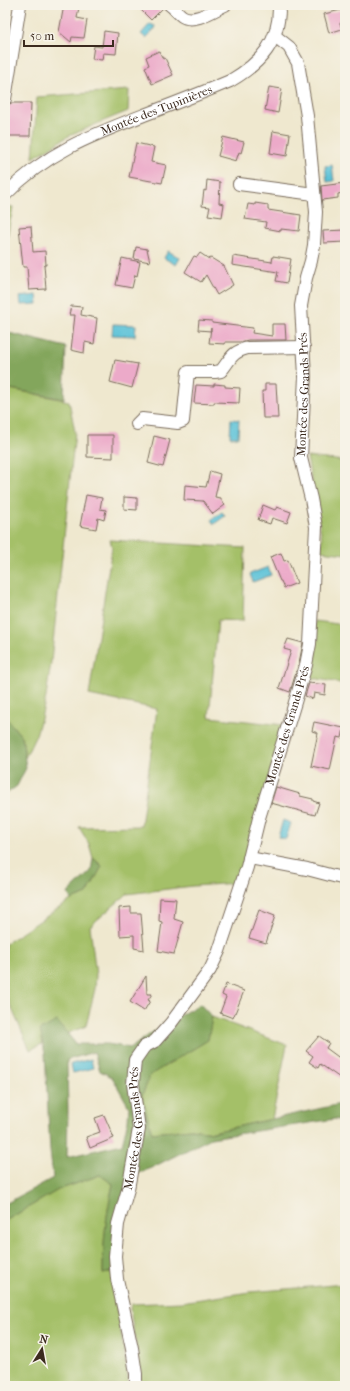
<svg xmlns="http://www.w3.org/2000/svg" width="350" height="1391" font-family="'IM FELL French Canon',serif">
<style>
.green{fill:#a4c067;stroke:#707542}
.forest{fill:#83a65c;stroke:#5f683d;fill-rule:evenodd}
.water{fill:#5bc2d8;stroke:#4b767b}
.building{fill:#ecaac9}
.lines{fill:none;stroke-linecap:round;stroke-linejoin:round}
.street-casing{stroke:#7a6c5c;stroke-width:14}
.street{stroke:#fff;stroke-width:12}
.labels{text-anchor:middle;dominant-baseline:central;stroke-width:3.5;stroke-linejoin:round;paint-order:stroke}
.street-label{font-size:12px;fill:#3b2a1e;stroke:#f7f3e8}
</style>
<rect width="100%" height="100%" fill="#f7f3e8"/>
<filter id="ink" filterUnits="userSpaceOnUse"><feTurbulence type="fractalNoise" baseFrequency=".025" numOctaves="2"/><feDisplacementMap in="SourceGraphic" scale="8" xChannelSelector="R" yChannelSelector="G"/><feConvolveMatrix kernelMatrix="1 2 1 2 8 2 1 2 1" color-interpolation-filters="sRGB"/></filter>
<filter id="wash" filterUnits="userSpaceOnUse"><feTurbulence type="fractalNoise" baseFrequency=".012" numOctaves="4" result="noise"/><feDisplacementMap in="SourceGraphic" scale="16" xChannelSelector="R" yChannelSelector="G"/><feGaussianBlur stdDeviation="0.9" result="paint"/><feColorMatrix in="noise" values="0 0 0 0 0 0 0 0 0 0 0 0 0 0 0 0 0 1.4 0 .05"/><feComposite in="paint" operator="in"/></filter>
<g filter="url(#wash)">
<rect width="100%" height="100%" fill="#efe8cf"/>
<path class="green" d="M129,90L128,111L101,122L67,137L33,158L37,97Z
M5,205L13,207L5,248Z
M5,388L69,401L75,432L51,662L46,697L41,718L36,735L25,758L22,737L5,717Z
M307,457L345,461V554L321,551L322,538Z
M110,540L245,548L243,621L218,620L209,717L284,725L238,883L193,886L127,894L90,926L96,975L95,989L86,1026L44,1043L30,1050L5,993V944L71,900L87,894L102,866L93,858L89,844L79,827L141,826L157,709L89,695L112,547Z
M315,621L345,625V684L307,677Z
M212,1017L287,1045L272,1119L213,1132L191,1129L151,1133L142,1096L150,1075L208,1040Z
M100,1175L113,1184C106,1216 103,1241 103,1274L112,1272L129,1386H5V1221L58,1190Z
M345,1284V1386H140V1374L130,1308L132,1304L181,1302L250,1292Z"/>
<path class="forest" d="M5,332L66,347L64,399L5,388Z
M5,717L22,737L26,768L17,786L5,795Z
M93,858L102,866L87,894L71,900L68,893L91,871Z
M200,1004L212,1017L208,1040L150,1075L142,1096L152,1133L191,1129L213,1132L345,1103V1122L335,1119L211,1138L151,1168L127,1177L112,1272L103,1274C103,1241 106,1216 113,1184L100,1175L58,1190L5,1221V1204L53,1178L50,1151L45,1054L40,1030L57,1021L76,1044H108L131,1048L161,1026ZM94,1052L100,1071L112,1077L129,1107L128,1120L122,1144L67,1157L68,1112L67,1060Z"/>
<path class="water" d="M150,24L155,26V29L146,38L141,34Z
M332,165L334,181L327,182L325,166Z
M168,251L180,258L176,265L164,258Z
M37,295L38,304L21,305L20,297Z
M113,324L136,325L135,336L112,335Z
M231,419L239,420L238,437H230Z
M222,512L225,516L214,524L211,520Z
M268,567L271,575L253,582L250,574Z
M283,820L291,823L286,839L278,837Z
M91,1059L93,1068L73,1073L71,1064Z"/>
<g id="blocks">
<path class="building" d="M64,5L79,7L77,18L87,20L84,38L72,37L71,42L59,32Z
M136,5H163V8L151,20Z
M345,9V22L340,23L342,29L329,33L324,14Z
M104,31L118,33L116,54L103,53L102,60L92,59L94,46L102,47Z
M159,51L163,59L165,58L173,75L152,84L145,67L149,65L146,57Z
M269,87L282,89L278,113L265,110Z
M11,103H31L30,136H5V119L7,106Z
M273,131L290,134L287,156L270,153Z
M223,137L244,142L241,153L239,152L236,161L218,156Z
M136,143L154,147L151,162L166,165L162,183L129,177Z
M207,180L220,182L219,203L224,204L222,217L208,215L210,207L202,206L204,190L206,191Z
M345,183V188L342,193L338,194V198L322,200L321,186Z
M255,203L268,205V210L301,215L299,231L281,229V231L265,228L266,222L245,219L248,204L255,205Z
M31,226L33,252L45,251L46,265H44L46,289L29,290L27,267H23L19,227Z
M345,230V242L324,243L323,231Z
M136,247L147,249L150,262L134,259Z
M200,253L209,259L211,258L224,266L233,285L217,295L206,275L201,282L185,272L194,256L197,257Z
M233,256L272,262L273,256L291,259L287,283L276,281L278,272L232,265Z
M122,258L140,262L137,276L135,275L132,288L116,285Z
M71,306L82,307L81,315L97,318L94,344L85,342L84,353L71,350L75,315H69Z
M199,320L212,321V323L253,328L252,333L272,336V324H285L286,340H248L240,342H225V344L209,343L211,328V331L198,330Z
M115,360L138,364L132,388L110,382Z
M214,384L225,385V387L240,388L239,403L214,402V404L194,403L196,385L214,386Z
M265,384H276L278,418H263L262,391H265Z
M87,435H113V458L87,457Z
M154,436L170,440L163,467L148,463Z
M210,471L220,474L215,497L221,498V500L225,505L213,514L203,501L184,500L185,485L206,487Z
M86,495L102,498L100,509L106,510L104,520L98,518L96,529L80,526Z
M124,497L137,498V510L124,509Z
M263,505L275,510L277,507L291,512L287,523L272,518L270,524L258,520Z
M281,553L284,561L288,560L297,583L284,588L281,581H280L270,557Z
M288,639L303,643L299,663L290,692L279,688L291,651L284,649Z
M309,683L326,685L325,695L314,693L313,699L305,696Z
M314,722L344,728L342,738L337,737L330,770L311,766L318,733L312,731Z
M276,787L300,794V796L313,799V801L319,803L315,815L271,803Z
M160,898L176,899L174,919L183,922L174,954L158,951L162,922L159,921Z
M131,907V913H141L144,950L134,948V935L120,936L119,908Z
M259,910L275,916L266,943L249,938Z
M146,976L147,994H152L148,1000L150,1001L144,1011L130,1002Z
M226,984L244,991L233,1018L220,1013L226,997L222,995Z
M319,1036L329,1043L326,1048L345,1062V1080L341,1077L340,1078L320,1064L318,1068L309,1062L313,1056L306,1051Z
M104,1115L114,1138L90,1148L86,1137L100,1132L95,1118Z"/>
</g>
</g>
<g filter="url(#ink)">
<use href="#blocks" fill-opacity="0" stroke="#7a6c5c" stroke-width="1"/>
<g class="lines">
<defs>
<g id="street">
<path d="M170,5C174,8 178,13 182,16C194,24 214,10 225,5"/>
<path d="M5,99L20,5"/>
<path d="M239,184L314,194"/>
<path id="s1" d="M5,195C45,153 92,135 144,115C173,104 202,93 230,81C261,63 280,42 279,5"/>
<path d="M137,424L142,419L178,423L183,421L188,372H215L221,371C231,359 231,352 248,348L304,347"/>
<path d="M249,858L307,869L345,879"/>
<path id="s2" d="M136,1386V1374L132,1348L117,1279L115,1256L118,1224L128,1189L139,1129L133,1084L135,1060L144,1047L155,1041L171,1023L210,970L219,951L247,867L259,818L293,709L306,665L310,644L316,527L311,499L301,458L305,376L301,306L306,278L311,261L314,245L316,212L307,116L298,63L289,47L275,36"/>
</g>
</defs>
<use href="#street" class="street-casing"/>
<use href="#street" class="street"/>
</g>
</g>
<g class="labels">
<g class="street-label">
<text stroke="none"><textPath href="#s1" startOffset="175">Montée des Tupinières</textPath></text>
<text stroke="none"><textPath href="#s2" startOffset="1042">Montée des Grands Prés</textPath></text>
<text stroke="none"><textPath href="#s2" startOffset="706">Montée des Grands Prés</textPath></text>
<text stroke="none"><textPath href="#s2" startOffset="262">Montée des Grands Prés</textPath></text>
</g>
</g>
<rect width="350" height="1391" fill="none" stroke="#f7f3e8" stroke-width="20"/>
<g transform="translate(42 1349) rotate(11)" stroke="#f7f3e8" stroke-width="3" paint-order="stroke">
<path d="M0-3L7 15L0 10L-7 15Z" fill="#3b2a1e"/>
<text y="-6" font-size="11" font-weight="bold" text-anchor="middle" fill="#3b2a1e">N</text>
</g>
<path d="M24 40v6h89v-6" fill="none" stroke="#3b2a1e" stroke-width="2"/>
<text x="30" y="40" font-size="12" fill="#3b2a1e" stroke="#f7f3e8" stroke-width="3" paint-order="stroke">50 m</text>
</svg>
